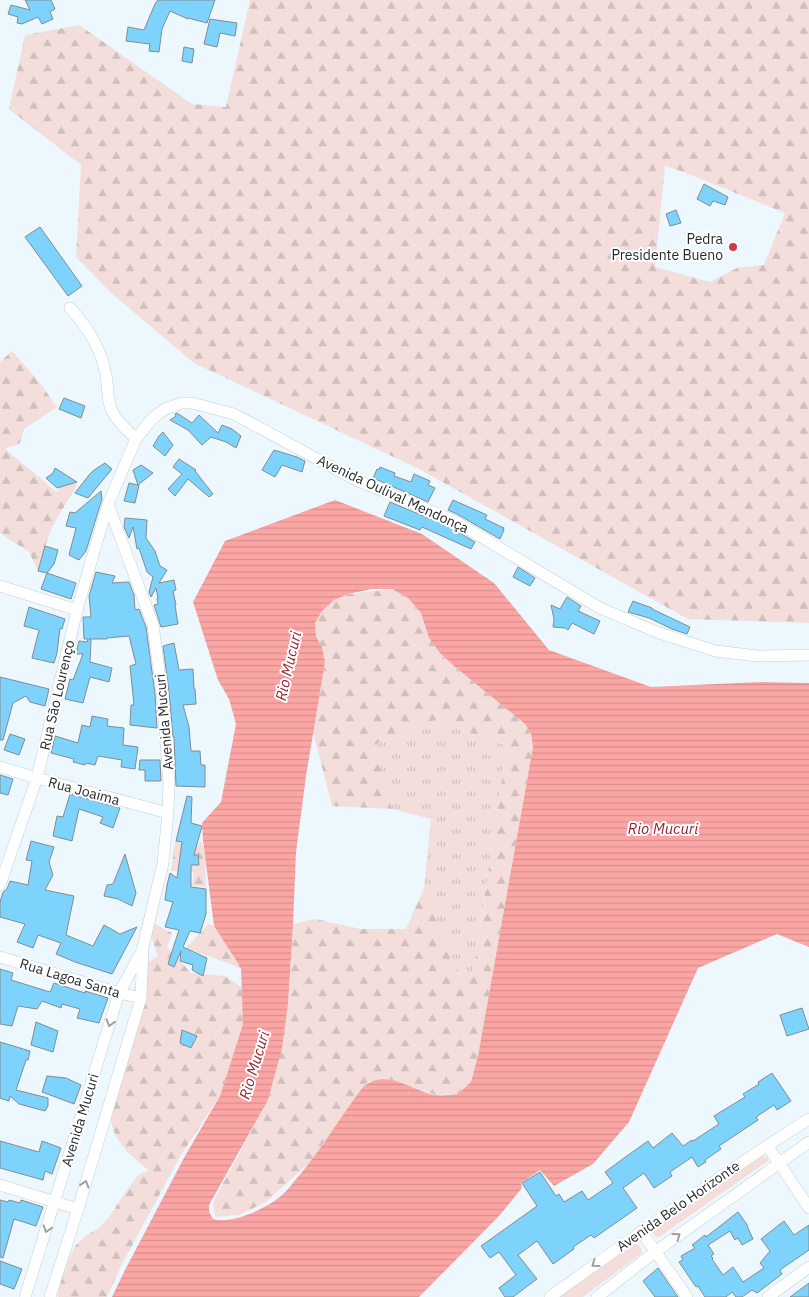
<svg xmlns="http://www.w3.org/2000/svg" width="809" height="1297" font-family="'IBM Plex Sans',sans-serif">
<style>
.grass{fill:url(#grass-tufts)}
.forest{fill:url(#forest-firs);fill-rule:evenodd}
.green{fill:#f3dedc}
.water{fill:url(#water-rules);fill-rule:evenodd}
.building{fill:#7dd3fc;stroke:#828c92}
.lines{fill:none;stroke-linecap:round;stroke-linejoin:round}
.minor-casing{stroke:#c4cfd4;stroke-width:12}
.minor{stroke:#fff;stroke-width:11}
.oneway{stroke:#9d9fa0}
.poi-dot{fill:#cc3c46;stroke:#fff;stroke-width:2}
.labels{text-anchor:middle;dominant-baseline:central;stroke-width:4;stroke-linejoin:round;paint-order:stroke}
.poi-label{font-size:14px;fill:#262a2c;stroke:#fff;text-anchor:end}
.street-label{font-size:14px;fill:#262a2c;stroke:#fff}
.water-label{font-size:15px;font-style:italic;fill:#9b212d;stroke:#fff}
</style>
<defs>
<pattern id="grass-tufts" width="24" height="20" patternUnits="userSpaceOnUse" patternTransform="scale(1.25)"><rect width="24" height="20" fill="#f3dedc"/><path d="M3 7l-1-3M5 7V3M7 7l1-3M15 17l-1-3M17 17v-4M19 17l1-3" fill="none" stroke="#d0bfbd"/></pattern>
<pattern id="forest-firs" width="22" height="20" patternUnits="userSpaceOnUse" patternTransform="scale(1.25)"><rect width="22" height="20" fill="#f3dedc"/><path d="M5 1l3.5 6h-7zM16 11l3.5 6h-7z" fill="#d0bfbd"/></pattern>
<pattern id="water-rules" width="6" height="5" patternUnits="userSpaceOnUse" patternTransform="scale(1.25)"><rect width="6" height="5" fill="#fba6a4"/><path d="M0 2.5h6" fill="none" stroke="#d78f8d"/></pattern>
</defs>
<rect width="100%" height="100%" fill="#ecf8fe"/>
<path class="grass" d="M435,720L507,746L473,974L460,977L424,888L431,819L392,809L374,745Z"/>
<path class="forest" d="M250,0H809V623L688,619L419,469L194,363L110,292L76,257L81,165L9,109L25,35L79,25L192,104L226,107ZM665,166L681,171L785,213L764,265L737,268L710,282L655,267Z
M12,351L40,383L57,407L24,429L20,443L5,449L57,492L68,476L77,485L53,525L45,546L38,571L29,552L0,533V362Z
M392,589L408,598L421,613L429,638L444,657L454,666L525,724L531,733L533,747L478,1056L471,1082L458,1094L436,1095L399,1082L369,1081L363,1087L309,1163L266,1202L239,1215L215,1217L213,1202L268,1100L288,1004L293,924L315,919L361,929H406L424,888L460,977L473,974L507,746L435,720L374,745L392,809L332,806L313,732L325,662L316,636L315,622L322,611L334,600L348,594Z
M175,841L195,849L201,841L205,853L206,887L192,886L194,872L171,871Z
M155,924L172,933L167,947L191,973L225,976L243,988V1024L220,1096L181,1155L121,1266L107,1297H58V1292L64,1270L75,1246L84,1237L99,1228L110,1216L124,1194L138,1175L149,1170C132,1158 111,1139 111,1117C110,1109 115,1098 118,1090C121,1083 126,1077 125,1068L147,963L158,956L151,935Z
M208,924L214,926L241,968L186,948Z"/>
<path class="green" d="M762,1156L768,1158V1161L659,1237H656L653,1233V1229Z
M636,1244C641,1246 642,1248 642,1253L583,1297H558L631,1246Z"/>
<path class="water" d="M335,500L422,534L494,583L549,650L651,687L760,682L809,683V947L777,934L698,968L629,1122L593,1164L554,1186L540,1170L521,1183L522,1188L499,1216L419,1297H112L125,1270L185,1156L220,1096L243,1024L241,968L214,926L203,840L202,823L221,802L236,724L229,699L218,680L193,602L225,541ZM372,589H392L408,598L421,613L429,638L440,653L454,666L525,724L531,733L533,747L478,1056L471,1082L458,1094C450,1095 441,1096 434,1095C410,1089 385,1068 363,1087C341,1116 322,1148 298,1177C293,1182 289,1189 283,1194C270,1207 232,1225 213,1219L209,1212V1205L268,1100L282,1048L288,1004L293,924L296,852L306,776L325,662L322,648L316,636L315,623L322,611L334,600L348,594Z"/>
<path class="building" d="M25,0H51L55,9L50,12L53,19L42,24L38,17L22,24L17,23L18,17L8,14L11,5L30,10Z
M158,0H215L207,23L188,18V19L170,11L162,29L159,52L149,51L150,44L126,41L128,27L144,30L155,4Z
M210,19L237,23L235,36L220,33L217,47L204,44Z
M184,47L194,49L192,63L182,61Z
M704,184L728,197L725,205L713,201L710,206L697,199Z
M676,210L681,223L670,226L666,214Z
M40,227L82,286L68,296L25,237Z
M64,398L85,406L81,418L59,409Z
M177,413L192,423L199,415L218,433L222,425L232,429L241,436L236,448L226,442L211,437L202,445L188,430L170,420L176,416L175,414Z
M163,432L173,445L165,456L153,446L159,436Z
M274,450L297,457L305,461L302,472L282,465L275,477L262,470Z
M179,459L196,470L195,471L213,494L209,497L188,479L175,496L168,489L182,474L173,467Z
M105,463L112,469L88,498L75,493L89,475L94,470Z
M141,465L153,473L138,485H139L135,503L124,501L129,483L138,485L133,470Z
M380,467L395,473L394,476L411,482L414,474L430,481L428,485L435,488L428,502L373,478L377,469L379,470Z
M55,468L77,482L57,488L46,478L53,473Z
M101,491L102,499L86,551L79,560L69,555L76,528L66,526L70,512L75,513Z
M453,500L487,515L485,519L504,528L503,530H504L500,539L457,514L448,510Z
M390,502L450,527L475,542L471,549L422,527L420,530L384,516Z
M125,518L147,520L146,538L155,551L160,566L167,570L159,583L174,580L176,590L173,591L176,605H175L178,624L161,627L154,605L158,604L157,598H158L156,588L151,597L149,592L153,577L147,572L139,548L137,549L133,527L129,538L124,527Z
M45,546L58,550L54,564L47,573L38,571Z
M518,567L535,578L530,586L513,577Z
M96,572L115,576L112,583L129,582L134,595L135,610L139,609L146,627L155,694L157,728L130,725L131,705H134L130,666L136,664L129,636L107,638V639H89L91,640L90,662L112,668L109,682L90,677L83,703L65,699L70,679L73,680L83,654H76L79,641L87,642L88,639H84L83,617H91L89,596Z
M47,573L76,583L71,599L41,589Z
M567,597L581,606L578,611L600,621L594,634L572,623L568,630L565,628L553,627L554,619L551,605L560,609Z
M633,601L652,608V609L690,627L687,634L672,629L649,618L628,612Z
M29,607L65,619L62,629L60,628L57,653L54,663L32,658L39,630L24,626Z
M174,643L179,670L193,669L194,689H195L196,704L183,705L189,727L191,751H200L201,765H205V787L176,786L174,737H173L169,692L163,646Z
M0,677L49,689L45,706L30,702L26,696L13,703L3,740H0Z
M92,716L108,719L107,726L124,728L123,745L138,747L135,769L121,767L122,760L98,756L95,765L86,763L85,765L73,762L74,759L51,753L55,736L78,743L82,725L90,727Z
M10,734L25,739L19,755L4,750Z
M140,760H160L161,781H145V770H139Z
M0,775L13,779L8,795L0,793Z
M70,794L120,808L113,828L100,823L103,817L79,809L72,841L53,836L57,816L63,817Z
M187,796L192,797L191,823L202,826L194,855H198L199,865H191V887L206,889V914L200,933L190,931L183,947L207,958L203,976L192,970L193,965L180,961L181,951L174,967L168,964L179,930L165,927L173,902L165,900L167,885L170,873L177,878L182,842L176,841Z
M31,841L54,847L49,862L53,875L45,890L74,896L66,935L93,946L104,925L120,934L137,927L112,974L75,962L56,954L61,943L38,935L33,948L17,942L25,924L0,917V902L3,892L7,889L10,881L28,885L32,861L26,860Z
M125,854L136,893L132,906L118,899L104,896L107,885L113,884Z
M0,969L13,973L11,980L50,992L54,983L85,993V991L108,998L99,1023L77,1018L80,1009L62,1004L61,1008L42,1001L37,1009L18,1006L12,1026L0,1024Z
M802,1008L809,1029L787,1036L780,1015Z
M36,1022L58,1031L53,1052L31,1045Z
M182,1030L197,1036L191,1048L180,1043Z
M0,1042L30,1051L28,1060H26L16,1090L48,1098V1106L45,1111L19,1104L10,1096L9,1101L0,1098Z
M772,1073L791,1101L777,1110L774,1105L756,1117L758,1120L719,1146L721,1149L705,1160L706,1162L698,1167L692,1157L670,1172L672,1176L654,1188L644,1173L623,1188L637,1208L594,1238L591,1235L573,1247L574,1249L553,1264L537,1241L518,1255L537,1279L513,1297H505L499,1288L516,1275L499,1252L490,1258L481,1246L537,1206L522,1183L540,1172L556,1196L559,1194L564,1202L582,1191L588,1200L613,1183L605,1172L624,1158L648,1141L653,1148L672,1133L683,1146L692,1140L693,1141L719,1124L714,1116L745,1097L743,1094L759,1084L758,1082Z
M47,1076L66,1078L81,1085L74,1104L42,1092Z
M0,1141L39,1152L42,1141L61,1148L52,1174L45,1171L43,1180L0,1168Z
M0,1200L8,1202L9,1200L20,1203L21,1200L43,1207L36,1226L14,1219L3,1258L0,1257Z
M738,1212L748,1226H747L753,1239L742,1245L738,1238L735,1240L730,1231L708,1245L714,1254L711,1256L713,1258L712,1259L723,1275L733,1267L743,1282L764,1268L760,1263L770,1251L761,1239L784,1221L794,1235L809,1225V1250L780,1270L782,1274L757,1293L752,1290L742,1297H736L732,1292L726,1297H705L698,1286L696,1287L679,1262L683,1260L681,1256L695,1248L692,1245L705,1235L706,1237Z
M0,1261L22,1269L14,1289L0,1284Z
M658,1268L678,1297H655L643,1281Z
M809,1283V1297H790Z"/>
<g class="lines">
<defs>
<path id="minor" d="M70,308C88,328 101,348 106,375C108,386 107,399 111,409C116,421 128,431 136,439
M0,586L77,610
M0,767L37,778L168,813
M0,885L37,778L77,610L108,504L136,439L150,421L158,414L165,409L182,403H192L234,414L356,480L453,520L600,608L659,633L716,651L758,656L809,655
M0,957L119,993L141,998
M767,1145L809,1208
M0,1185L78,1209
M641,1231L687,1297
M25,1297L119,993L142,951
M50,1297L78,1209L141,998L143,947L163,863L168,813L169,783L162,693L153,625L108,504
M550,1297C635,1236 720,1175 809,1119
M597,1297L655,1252L809,1142
M768,1297L809,1267"/>
</defs>
<use href="#minor" class="minor-casing"/>
<use href="#minor" class="minor"/>
</g>
<defs><path id="oneway-chevron" d="M-2-3.5L2.5 0L-2 3.5" fill="none" stroke-width="1.6" stroke-linecap="round" stroke-linejoin="round" transform="scale(1.25)"/></defs>
<g class="oneway">
<use href="#oneway-chevron" transform="translate(110 1023) rotate(107)"/>
<use href="#oneway-chevron" transform="translate(85 1184) rotate(-73)"/>
<use href="#oneway-chevron" transform="translate(47 1229) rotate(107)"/>
<use href="#oneway-chevron" transform="translate(677 1236) rotate(-36)"/>
<use href="#oneway-chevron" transform="translate(595 1264) rotate(144)"/>
</g>
<circle class="poi-dot" cx="733" cy="247" r="5"/>
<g class="labels">
<g class="poi-label">
<text x="723" y="239">Pedra<tspan x="723" dy="16">Presidente Bueno</tspan></text>
</g>
<g class="street-label">
<text transform="translate(393 494) rotate(25)">Avenida Oulival Mendonça</text>
<text transform="translate(57 695) rotate(-77)">Rua São Lourenço</text>
<text transform="translate(164 722) rotate(-95)">Avenida Mucuri</text>
<text transform="translate(84 791) rotate(15)">Rua Joaima</text>
<text transform="translate(70 978) rotate(17)">Rua Lagoa Santa</text>
<text transform="translate(80 1120) rotate(-73)">Avenida Mucuri</text>
<text transform="translate(678 1206) rotate(-35)">Avenida Belo Horizonte</text>
</g>
<g class="water-label">
<text transform="translate(288 666) rotate(-77)">Rio Mucuri</text>
<text x="663" y="828">Rio Mucuri</text>
<text transform="translate(254 1065) rotate(-73)">Rio Mucuri</text>
</g>
</g>
</svg>
